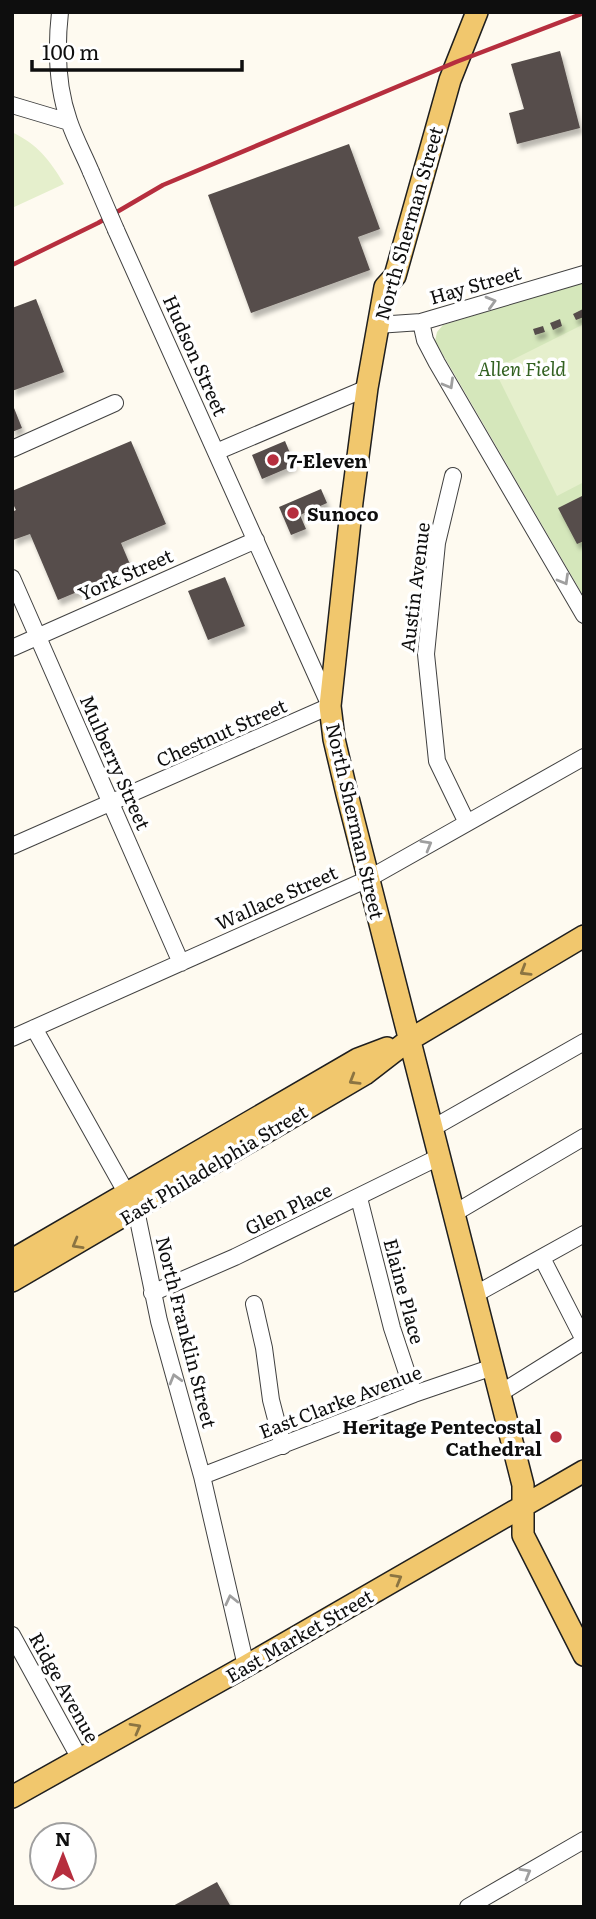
<svg xmlns="http://www.w3.org/2000/svg" width="596" height="1919" font-family="Literata,serif">
<style>
.green{fill:#d5e7bb}
.pitch{fill:#e5efcc}
.building{fill:#564e4b;filter:url(#shadow)}
.lines{fill:none;stroke-linecap:round;stroke-linejoin:round}
.minor-casing{stroke:#414141;stroke-width:18}
.major-casing{stroke:#1f1f1f;stroke-width:24}
.minor{stroke:#fff;stroke-width:16}
.major{stroke:#f1c76d;stroke-width:21}
.rail{stroke:#b62e3e;stroke-width:4.5}
.minor-bridge-casing{stroke:#414141;stroke-width:18;stroke-linecap:butt}
.minor-bridge{stroke:#fff;stroke-width:16}
.oneway{stroke:#9f9f9f}
.oneway2{stroke:#8b7442}
.poi-dot{fill:#b62e3e;stroke:#fff;stroke-width:2.5}
.labels{text-anchor:middle;dominant-baseline:central;stroke-width:7;stroke-linejoin:round;paint-order:stroke}
.street-label{font-size:19px;fill:#0e0e0e;stroke:#fff}
.park-label{font-size:19px;font-style:italic;fill:#346222;stroke:#fff}
.poi-label{font-size:19px;font-weight:bold;fill:#0e0e0e;stroke:#fff;text-anchor:start}
</style>
<defs>
<filter id="shadow"><feDropShadow dx="3" dy="5.5" stdDeviation="2" flood-color="#0004"/></filter>
</defs>
<rect width="100%" height="100%" fill="#fefaf0"/>
<path class="green" d="M584,282V597L435,341L437,332L443,325Z"/>
<path class="pitch" d="M12,132C38,145 49,159 64,184L12,208Z
M584,324V482L557,496L494,369Z"/>
<path class="building" d="M560,51L580,128L517,144L509,113L524,109L511,64Z
M349,144L380,229L358,237L370,270L251,313L208,195Z
M36,299L64,372L12,391V308Z
M583,309L584,317L576,320L573,314Z
M560,319L562,326L553,330L550,323Z
M543,326L545,332L535,335L533,329Z
M12,403L22,428L12,432Z
M131,441L166,524L121,543L132,569L58,600L30,534L13,540L12,512L16,510L12,502V491Z
M285,441L295,465L262,479L252,455Z
M321,489L327,503L300,515L306,529L291,535L279,507Z
M584,495V541L577,544L558,508Z
M225,577L245,626L208,640L188,591Z
M217,1882L231,1907H171Z"/>
<g class="lines">
<defs>
<path id="minor" d="M60,12C56,48 57,87 69,121C75,139 84,155 91,172
M12,105L69,122
M421,322L425,340L437,363L584,615
M377,325L421,322L584,274
M12,449L115,403
M216,452L367,388
M453,476L437,543L426,654L437,761L467,823
M12,578L181,963
M12,648L256,540
M12,846L330,706L116,230
M34,1028L136,1210L159,1321L202,1476L246,1666
M12,1038L368,879L584,757
M431,1129L584,1042
M359,1198L392,1328L414,1394
M453,1214L584,1137
M542,1258L584,1340
M152,1293L235,1257L439,1157
M474,1295L584,1234
M254,1304L264,1348L271,1400L283,1446
M499,1394L584,1341
M202,1476L414,1394L493,1367
M12,1635L80,1759
M468,1907L584,1840"/>
<path id="major" d="M477,12L450,80L395,276L385,287L367,388L352,502L330,706L334,739L347,794L523,1485V1535L584,1655
M12,1260L358,1059L387,1048
M12,1281L365,1074L409,1040L584,936
M12,1797L246,1666L584,1471"/>
</defs>
<use href="#minor" class="minor-casing"/>
<use href="#major" class="major-casing"/>
<use href="#minor" class="minor"/>
<use href="#major" class="major"/>
<path class="rail" d="M12,265L98,223L163,185L456,62L584,13"/>
<defs>
<path id="minor-bridge" d="M91,172L116,230"/>
</defs>
<use href="#minor-bridge" class="minor-bridge-casing"/>
<use href="#minor-bridge" class="minor-bridge"/>
</g>
<defs><path id="oneway-chevron" d="M-2-3.5L2.5 0L-2 3.5" fill="none" stroke-width="1.6" stroke-linecap="round" stroke-linejoin="round" transform="scale(1.75)"/></defs>
<g class="oneway">
<use href="#oneway-chevron" transform="translate(491 302) rotate(-16)"/>
<use href="#oneway-chevron" transform="translate(449 384) rotate(60)"/>
<use href="#oneway-chevron" transform="translate(564 580) rotate(60)"/>
<use href="#oneway-chevron" transform="translate(427 845) rotate(-30)"/>
<use href="#oneway-chevron" transform="translate(175 1379) rotate(-106)"/>
<use href="#oneway-chevron" transform="translate(231 1600) rotate(-103)"/>
<use href="#oneway-chevron" transform="translate(526 1873) rotate(-30)"/>
</g>
<g class="oneway2">
<use href="#oneway-chevron" transform="translate(525 971) rotate(149)"/>
<use href="#oneway-chevron" transform="translate(354 1080) rotate(149)"/>
<use href="#oneway-chevron" transform="translate(77 1244) rotate(150)"/>
<use href="#oneway-chevron" transform="translate(397 1579) rotate(-30)"/>
<use href="#oneway-chevron" transform="translate(136 1728) rotate(-29)"/>
</g>
<g class="poi-dot">
<circle cx="273" cy="460" r="7"/>
<circle cx="293" cy="513" r="7"/>
<circle cx="556" cy="1437" r="7"/>
</g>
<g class="labels">
<g class="street-label">
<text transform="translate(408 223) rotate(-74)">North Sherman Street</text>
<text transform="translate(475 284) rotate(-16)">Hay Street</text>
<text transform="translate(196 355) rotate(66)">Hudson Street</text>
<text transform="translate(125 574) rotate(-24)">York Street</text>
<text transform="translate(414 587) rotate(-83)">Austin Avenue</text>
<text transform="translate(221 732) rotate(-24)">Chestnut Street</text>
<text transform="translate(116 762) rotate(66)">Mulberry Street</text>
<text transform="translate(356 821) rotate(77)">North Sherman Street</text>
<text transform="translate(276 897) rotate(-24)">Wallace Street</text>
<text transform="translate(213 1164) rotate(-31)">East Philadelphia Street</text>
<text transform="translate(288 1208) rotate(-26)">Glen Place</text>
<text transform="translate(405 1291) rotate(75)">Elaine Place</text>
<text transform="translate(187 1332) rotate(76)">North Franklin Street</text>
<text transform="translate(340 1401) rotate(-21)">East Clarke Avenue</text>
<text transform="translate(299 1635) rotate(-30)">East Market Street</text>
<text transform="translate(65 1687) rotate(61)">Ridge Avenue</text>
</g>
<g class="park-label">
<text x="522" y="368">Allen Field</text>
</g>
<g class="poi-label">
<text x="287" y="460">7-Eleven</text>
<text x="307" y="513">Sunoco</text>
<text x="542" y="1426" text-anchor="end">Heritage Pentecostal<tspan x="542" dy="22">Cathedral</tspan></text>
</g>
</g>
<rect width="596" height="1919" fill="none" stroke="#0e0e0e" stroke-width="28"/>
<g transform="translate(63 1856)"><circle r="33" fill="#ffffff" stroke="#9f9f9f" stroke-width="2"/>
<path d="M0-5L12 26L0 18L-12 26Z" fill="#b62e3e"/>
<text y="-10" font-size="19" font-weight="bold" text-anchor="middle" fill="#0e0e0e">N</text>
</g>
<path d="M32 60v10h210v-10" fill="none" stroke="#0e0e0e" stroke-width="3.5"/>
<text x="42" y="60" font-size="21" fill="#0e0e0e" stroke="#ffffff" stroke-width="5" paint-order="stroke">100 m</text>
</svg>
